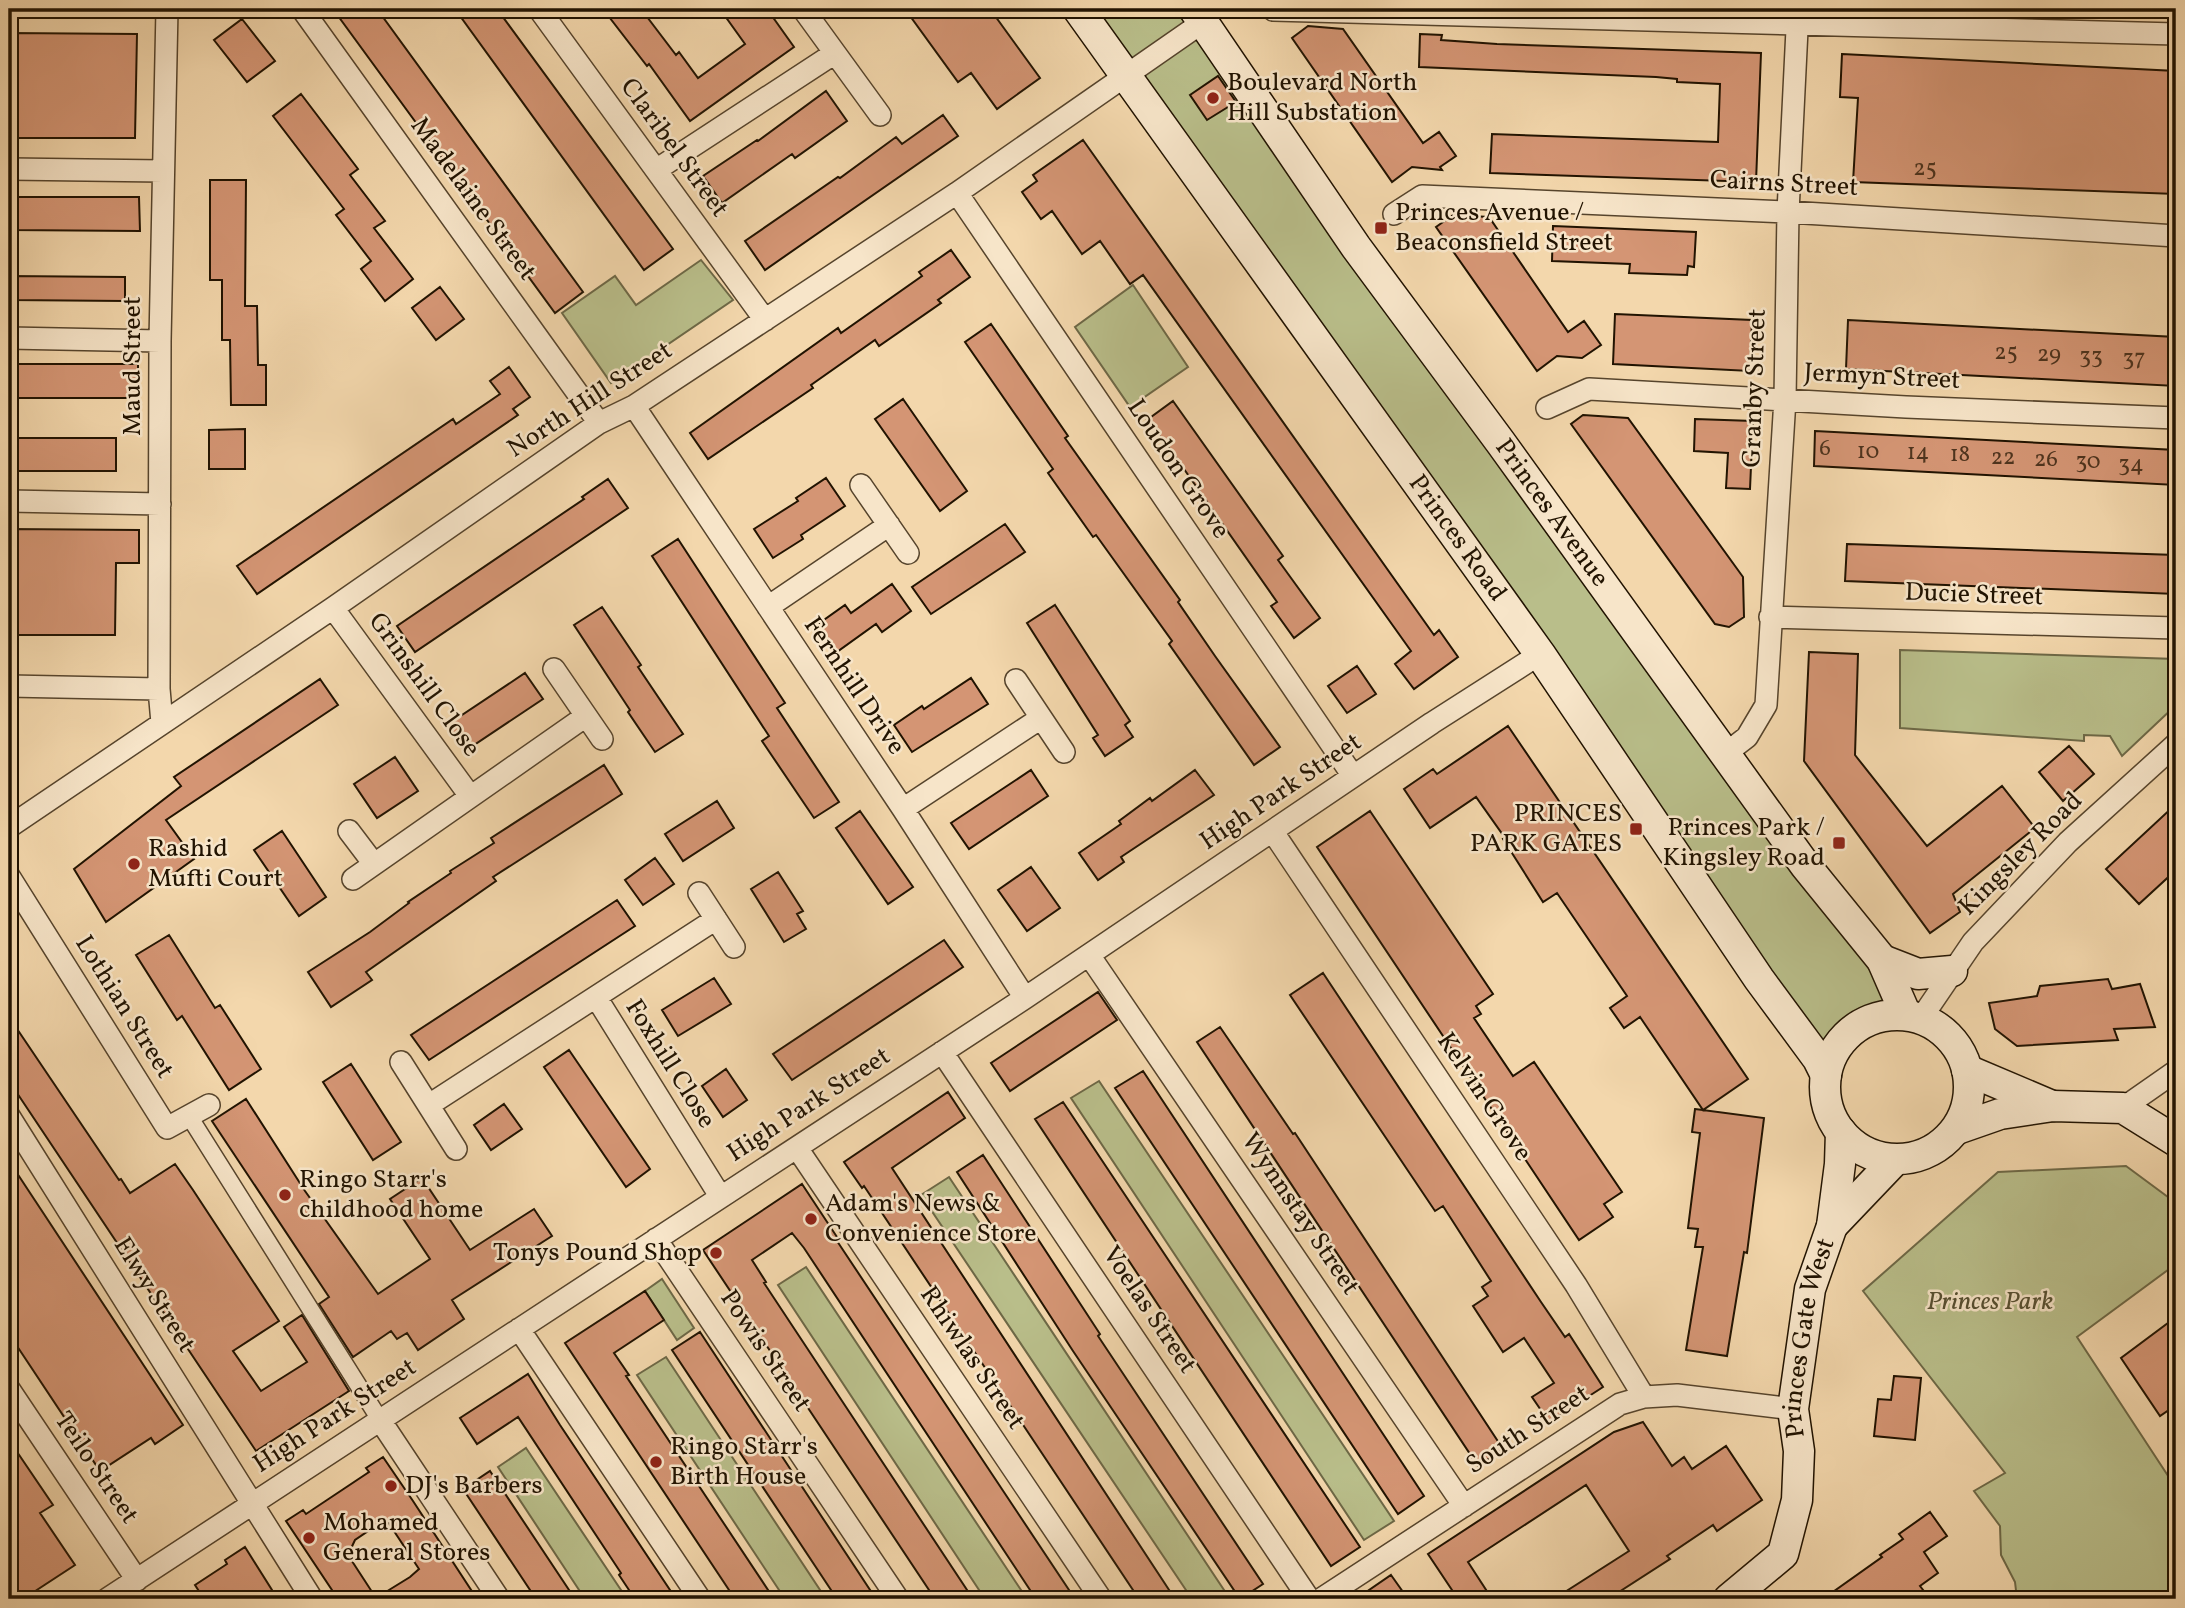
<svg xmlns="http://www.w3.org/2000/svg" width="2185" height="1608" font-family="Vollkorn,serif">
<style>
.green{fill:#b9be8a;stroke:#6d6846;stroke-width:2}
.building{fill:#d49574;stroke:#211301;stroke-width:2;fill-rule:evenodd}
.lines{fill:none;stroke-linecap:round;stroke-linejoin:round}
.pedestrian-casing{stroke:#56442c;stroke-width:19}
.minor-casing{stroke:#56442c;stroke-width:24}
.secondary-casing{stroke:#211301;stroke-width:33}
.pedestrian{stroke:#f7e5c9;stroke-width:16}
.minor{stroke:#f7e5c9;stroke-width:21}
.secondary{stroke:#f7e5c9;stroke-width:30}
.poi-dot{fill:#8f2418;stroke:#f7e5c9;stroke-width:2.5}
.labels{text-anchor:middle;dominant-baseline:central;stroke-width:5;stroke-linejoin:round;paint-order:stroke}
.number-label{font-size:23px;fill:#4e341e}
.poi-label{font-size:26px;fill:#211301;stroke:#f7e5c9;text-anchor:start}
.street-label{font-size:26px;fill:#211301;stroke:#f7e5c9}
.park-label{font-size:26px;font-style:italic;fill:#564f31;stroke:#f7e5c9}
</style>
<rect width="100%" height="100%" fill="#f3d7ac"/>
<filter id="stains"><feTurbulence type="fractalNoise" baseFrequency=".00286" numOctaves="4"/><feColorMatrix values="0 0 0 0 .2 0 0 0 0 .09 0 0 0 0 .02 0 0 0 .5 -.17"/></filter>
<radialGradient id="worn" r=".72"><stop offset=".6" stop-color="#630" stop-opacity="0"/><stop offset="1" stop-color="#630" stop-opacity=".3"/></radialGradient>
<path class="green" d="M1078,9H1194L1906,1015C1861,1015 1840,1034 1826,1075Z
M701,260L733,300L611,383L562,313L615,276L636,305Z
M1133,285L1188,367L1130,407L1075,327Z
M1900,650L2176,659V705L2122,756L2110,736L2084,735V741L1900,728Z
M1099,1081L1394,1521L1364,1540L1071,1098Z
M2126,1166L2176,1203V1264L2077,1337L2176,1488V1599H2017L2015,1582L2001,1555L2000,1526L1974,1491L2005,1473L1863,1291L1998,1172Z
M949,1177L1230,1599H1192L921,1195Z
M806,1267L1027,1599H985L778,1285Z
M662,1279L694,1328L677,1340L645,1291Z
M666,1357L826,1599H785L637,1375Z
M526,1448L627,1599H585L498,1467Z"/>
<path class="building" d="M333,9H377L583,292L555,313Z
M455,9H497L673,249L644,270Z
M603,9H641L676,55L679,52L698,78L745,44L720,9H767L794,47L690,121L649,64L647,66Z
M905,9H990L1040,78L997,109L971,73L958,82Z
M242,19L275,61L247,82L214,40Z
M1308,26L1343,29L1423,143L1439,132L1456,156L1440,167L1442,170L1412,167L1392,182L1292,38Z
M9,33L137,34L135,138H9Z
M1420,34L1442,35L1441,40L1497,44L1761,53L1756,182L1490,173L1492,134L1718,142L1720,84L1677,82V79L1656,77L1419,67Z
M1842,54L2176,71V194L1853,182L1858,98L1840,97Z
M1218,76L1236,102L1207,120L1190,95Z
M826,91L847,121L795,158L792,154L722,203L703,176L757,140L758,141Z
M301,94L358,169L350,175L385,221L374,228L413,279L385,301L361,269L371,261L336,215L344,209L273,116Z
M943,115L958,136L765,270L745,241L838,177L840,178L896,137L902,144Z
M1083,140L1434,635L1439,630L1458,657L1414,689L1395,664L1411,651L1143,275L1130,284L1100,241L1082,254L1052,211L1041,219L1022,192L1037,181L1033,175Z
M210,180H246L245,306H257L258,365H266V405H231L230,340H222V280H210Z
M9,197H139L140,231L9,230Z
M1453,215L1489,217L1568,332L1584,321L1601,345L1582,358L1557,356L1537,371L1436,227Z
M1553,226L1696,232L1694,267L1688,266L1687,275L1629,273L1630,264L1552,261Z
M951,250L970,277L938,300L941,303L879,346L875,340L811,385L813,388L708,459L690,433L838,328L841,333L922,276L919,272Z
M9,276L125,277V301L9,300Z
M440,287L464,319L436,340L412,308Z
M1615,314L1752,320L1750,371L1613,364Z
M1848,320L2176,337V386L1846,369Z
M991,324L1068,436L1065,438L1180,600L1178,602L1215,656L1280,747L1254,765L1169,644L1172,641L1096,535L1093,537L1048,473L1053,469L965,342Z
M9,364H138V398H9Z
M509,367L530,397L513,409L518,415L257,594L237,566L453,419L456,424L500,394L490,381Z
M903,399L967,491L940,511L875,419Z
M1173,401L1283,556L1278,560L1320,618L1294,638L1271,606L1277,602L1170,449L1147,420Z
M1583,415L1628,418L1743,577L1744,617L1729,627L1715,624L1571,424Z
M1695,419L1753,421L1750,489L1726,488L1728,453L1694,451Z
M245,429V469H209V430Z
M1815,431L2176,450V485L1814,466Z
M9,438H116V471H9Z
M826,478L845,506L801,535L803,539L773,558L754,529L798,501L796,498Z
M608,479L628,508L415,652L397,626L584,499L582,497Z
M1005,524L1025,552L931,614L912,587Z
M9,529L139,530V563H116L115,635H9Z
M678,539L785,703L777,708L839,802L814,818L762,741L769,736L652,556Z
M1847,544L2176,555V594L1845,581Z
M892,584L911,611L882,632L876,624L834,654L814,627L845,605L851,613Z
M1055,605L1130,721L1125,725L1133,737L1105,756L1093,738L1098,735L1027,623Z
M602,607L641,665L638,667L683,734L655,752L628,712L630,710L574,625Z
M1809,652L1858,654L1855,755L1927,846L2002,786L2035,828L1953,894L1960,912L1930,933L1804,761Z
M1357,666L1376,694L1347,713L1328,686Z
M525,673L543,699L465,751L447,725Z
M971,678L988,704L912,752L894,725L922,706L924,709Z
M320,679L338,705L166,820L194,859L106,922L74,869L181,786L174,777Z
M1508,726L1748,1079L1703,1110L1640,1017L1624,1028L1610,1008L1627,996L1557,893L1543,902L1503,839L1505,838L1476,797L1430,828L1404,789L1433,769L1437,774Z
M2069,746L2094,774L2063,801L2039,772Z
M395,757L418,791L377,818L354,784Z
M604,765L622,794L493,877L496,881L366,972L372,980L331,1007L308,972L370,932L409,903L408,902L451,873L450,871L494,843L491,838Z
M1031,770L1048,796L969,849L951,823Z
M1195,770L1214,795L1121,857L1124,862L1098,880L1079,853L1121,824L1119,821L1150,798L1152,801Z
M717,801L734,828L683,861L665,834Z
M2176,804V870L2139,904L2106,869Z
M860,811L913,887L888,904L836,828Z
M1370,811L1493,994L1476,1006L1481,1014L1474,1018L1513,1076L1534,1062L1622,1192L1604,1204L1613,1217L1579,1240L1317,847Z
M282,831L326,897L299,916L254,850Z
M655,858L674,884L643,905L625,880Z
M1031,867L1060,908L1027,931L998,890Z
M778,872L803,911L797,914L806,929L784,942L751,889Z
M617,900L635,926L429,1060L411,1035Z
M169,935L215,1008L220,1005L261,1069L229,1090L182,1016L177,1020L136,955Z
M944,940L963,967L792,1080L773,1054Z
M1323,973L1541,1302L1565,1337L1569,1334L1603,1387L1549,1422L1532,1397L1554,1383L1524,1338L1503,1352L1473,1306L1488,1296L1482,1287L1491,1281L1443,1206L1435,1211L1290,995Z
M714,978L731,1004L678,1036L662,1010Z
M2108,979L2112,989L2140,984L2155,1027L2114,1029L2118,1040L2017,1046L1995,1029L1989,1003L2037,996L2040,986Z
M1098,992L1117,1020L1010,1091L991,1063Z
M9,1017L119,1180L121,1179L130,1193L175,1164L193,1190L279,1321L233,1351L261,1391L307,1362L284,1327L302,1315L349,1391L256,1451L9,1081Z
M1220,1027L1293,1134L1295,1133L1503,1449L1478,1466L1197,1042Z
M569,1050L650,1169L626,1187L544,1067Z
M351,1064L401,1142L373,1160L323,1082Z
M726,1069L747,1100L723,1117L702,1086Z
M1143,1071L1424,1496L1398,1514L1115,1088Z
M948,1092L965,1118L892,1168L1175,1599H1139L864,1186L862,1188L844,1162Z
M246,1099L305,1191L378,1294L430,1259L390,1199L422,1178L470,1250L534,1209L552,1236L452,1300L464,1319L418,1350L407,1333L397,1339L391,1331L353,1357L319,1304L329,1297L212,1121Z
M1063,1102L1360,1547L1331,1566L1035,1119Z
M504,1104L522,1129L491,1150L474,1125Z
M1695,1109L1764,1118L1747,1253L1744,1252L1727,1356L1686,1350L1703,1247H1695L1698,1229L1688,1228L1700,1133L1692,1132Z
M983,1155L1100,1334L1098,1336L1263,1584L1240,1599L1073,1351L957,1172Z
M9,1161L183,1425L155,1444L151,1438L100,1471L9,1334Z
M802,1184L839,1240L837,1241L1075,1599H1036L804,1248L792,1233L752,1260L766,1282L764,1283L973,1599H935L703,1250Z
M645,1291L664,1320L614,1353L629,1375L626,1376L774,1599H735L565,1343Z
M2176,1317V1405L2160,1416L2121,1358Z
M700,1332L876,1599H837L672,1350Z
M528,1374L560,1425L676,1599H635L619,1575L621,1573L518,1417L477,1444L460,1418Z
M1894,1376L1921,1378L1915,1440L1874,1436L1878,1399L1891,1400Z
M1643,1422L1672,1466L1684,1457L1692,1469L1726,1446L1762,1500L1717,1531L1713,1525L1667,1556L1670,1559L1608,1599H1554L1629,1551L1586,1485L1468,1562L1492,1599H1458L1428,1554L1614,1432Z
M9,1440L53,1505L40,1513L75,1565L23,1599H9Z
M383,1457L413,1501L477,1599H338L286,1521L303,1510L306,1514L369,1472L366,1468ZM386,1519L419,1569L410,1577L376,1598L348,1555L355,1540Z
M490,1471L575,1599H536L463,1489Z
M1930,1512L1947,1536L1924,1552L1938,1573L1920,1586L1930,1599H1823L1882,1557L1880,1555L1903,1539L1899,1534Z
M245,1547L272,1590L258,1599H204L195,1585L227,1564L225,1560Z
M1391,1575L1408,1599H1356Z"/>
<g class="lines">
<defs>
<path id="pedestrian" d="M189,1116L380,1420"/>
<path id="minor" d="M302,9L599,423
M539,9L765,320
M803,9L880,115
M1273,10L2176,34
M9,169L163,171
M656,170L835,53
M957,193L1353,776
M1394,214L1422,196L1788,212L2176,236
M9,338L160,341
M634,406L903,809L1025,998
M1547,408L1589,389L1906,407L2176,418
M861,485L908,553
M9,501L160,504
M768,607L889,525
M333,608L470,796
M1770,617L2176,628
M554,669L602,739
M1016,680L1064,752
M9,686L159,689
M162,723L159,689L160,341L167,9
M1725,754L1747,737L1766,705L1785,399L1788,212L1798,9
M903,809L1041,718
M9,827L333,608L599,423L634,406L957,193L1203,22
M349,831L374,864
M1273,832L1576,1285L1644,1397
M9,876L167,1128L209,1105
M353,879L586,716
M699,893L734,947
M1089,955L1464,1506
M596,997L720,1196
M1922,1017L1973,942L2068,842L2176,744
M942,1052L1309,1599
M401,1062L456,1149
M429,1105L716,919
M2123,1108L2176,1071
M9,1116L312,1599
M797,1148L1101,1599
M656,1239L898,1599
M519,1329L700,1599
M9,1389L137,1580
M380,1420L499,1599
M107,1599L1025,998L1432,723L1540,654
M1321,1599L1620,1404L1644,1397L1677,1395L1793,1409"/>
<g id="secondary">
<path id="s1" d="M1078,9L1540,654L1759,979L1818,1059L1826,1075"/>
<path id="s2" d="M1194,9L1356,247L1501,443L1805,865L1882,960L1906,1015"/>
<path d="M1882,960L1918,974L1952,971"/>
<circle cx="1897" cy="1087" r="72"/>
<path d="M1967,1070L2052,1106"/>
<path d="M1957,1129L2000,1114L2053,1106L2123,1108L2176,1141"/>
<path d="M1832,1226L1895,1160"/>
<path id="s3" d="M1729,1599L1783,1554L1797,1500L1799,1451L1793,1409L1810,1289L1832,1226L1840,1164L1841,1132"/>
</g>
</defs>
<use href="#pedestrian" class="pedestrian-casing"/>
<use href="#minor" class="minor-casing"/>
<use href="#secondary" class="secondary-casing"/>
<use href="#pedestrian" class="pedestrian"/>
<use href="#minor" class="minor"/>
<use href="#secondary" class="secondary"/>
</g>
<g class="poi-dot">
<circle cx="1213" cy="98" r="7"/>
<rect x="1374" y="221" width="14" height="14" rx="3.5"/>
<rect x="1629" y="822" width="14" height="14" rx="3.5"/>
<rect x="1832" y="836" width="14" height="14" rx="3.5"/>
<circle cx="134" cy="864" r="7"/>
<circle cx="285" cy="1195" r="7"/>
<circle cx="811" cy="1219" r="7"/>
<circle cx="716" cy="1253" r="7"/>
<circle cx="656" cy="1462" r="7"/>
<circle cx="391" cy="1486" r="7"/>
<circle cx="309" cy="1538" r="7"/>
</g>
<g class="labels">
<g class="number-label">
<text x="1925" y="169">25</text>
<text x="2006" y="353">25</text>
<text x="2049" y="355">29</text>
<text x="2091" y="357">33</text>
<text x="2134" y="359">37</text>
<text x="1825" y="449">6</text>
<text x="1868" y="452">10</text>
<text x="1918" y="453">14</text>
<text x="1960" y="455">18</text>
<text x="2003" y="458">22</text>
<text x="2046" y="460">26</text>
<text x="2088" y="462">30</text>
<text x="2131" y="465">34</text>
</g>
<g class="poi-label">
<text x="1227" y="83">Boulevard North<tspan x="1227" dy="30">Hill Substation</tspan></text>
<text x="1395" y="213">Princes Avenue /<tspan x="1395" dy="30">Beaconsfield Street</tspan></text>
<text x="1622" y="814" text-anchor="end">PRINCES<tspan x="1622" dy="30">PARK GATES</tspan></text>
<text x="1825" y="828" text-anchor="end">Princes Park /<tspan x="1825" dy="30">Kingsley Road</tspan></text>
<text x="148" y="849">Rashid<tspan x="148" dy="30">Mufti Court</tspan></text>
<text x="299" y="1180">Ringo Starr's<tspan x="299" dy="30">childhood home</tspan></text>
<text x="825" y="1204">Adam's News &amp;<tspan x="825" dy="30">Convenience Store</tspan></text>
<text x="702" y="1253" text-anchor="end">Tonys Pound Shop</text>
<text x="670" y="1447">Ringo Starr's<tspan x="670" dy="30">Birth House</tspan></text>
<text x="405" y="1486">DJ's Barbers</text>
<text x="323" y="1523">Mohamed<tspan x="323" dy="30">General Stores</tspan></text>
</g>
<g class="street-label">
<text transform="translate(674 148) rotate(54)">Claribel Street</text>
<text transform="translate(1784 184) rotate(3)">Cairns Street</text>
<text transform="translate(473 199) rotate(54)">Madelaine Street</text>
<text transform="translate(133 366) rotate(-90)">Maud Street</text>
<text transform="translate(1882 377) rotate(3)">Jermyn Street</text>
<text transform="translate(1755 388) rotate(-88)">Granby Street</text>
<text transform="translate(590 400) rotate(-33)">North Hill Street</text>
<text transform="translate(1178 469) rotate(56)">Loudon Grove</text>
<text stroke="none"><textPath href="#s2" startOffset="618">Princes Avenue</textPath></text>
<text stroke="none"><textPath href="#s1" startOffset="651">Princes Road</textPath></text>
<text transform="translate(1974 595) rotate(2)">Ducie Street</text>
<text transform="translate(424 685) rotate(54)">Grinshill Close</text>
<text transform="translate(854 686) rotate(56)">Fernhill Drive</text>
<text transform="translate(1281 792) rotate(-34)">High Park Street</text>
<text transform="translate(2021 854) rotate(-45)">Kingsley Road</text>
<text transform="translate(124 1007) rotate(58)">Lothian Street</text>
<text transform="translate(670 1064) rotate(58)">Foxhill Close</text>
<text transform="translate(1484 1097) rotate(56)">Kelvin Grove</text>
<text transform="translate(809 1105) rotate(-33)">High Park Street</text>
<text transform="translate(1300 1214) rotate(56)">Wynnstay Street</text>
<text transform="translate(154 1295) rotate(58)">Elwy Street</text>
<text transform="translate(1149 1310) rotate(56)">Voelas Street</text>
<text stroke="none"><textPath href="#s3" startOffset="290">Princes Gate West</textPath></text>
<text transform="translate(765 1351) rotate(56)">Powis Street</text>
<text transform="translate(972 1358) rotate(56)">Rhiwlas Street</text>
<text transform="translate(335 1416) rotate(-33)">High Park Street</text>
<text transform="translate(1528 1430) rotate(-33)">South Street</text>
<text transform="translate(96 1468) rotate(56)">Teilo Street</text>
</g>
<g class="park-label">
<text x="1990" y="1302">Princes Park</text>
</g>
</g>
<rect width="2185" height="1608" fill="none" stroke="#f3d7ac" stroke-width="35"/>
<rect x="10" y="10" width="2164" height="1587" fill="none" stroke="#211301" stroke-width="3.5"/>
<rect x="18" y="18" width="2150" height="1573" fill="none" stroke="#211301" stroke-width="2"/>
<rect width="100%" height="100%" filter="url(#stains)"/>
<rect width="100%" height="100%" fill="url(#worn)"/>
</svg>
